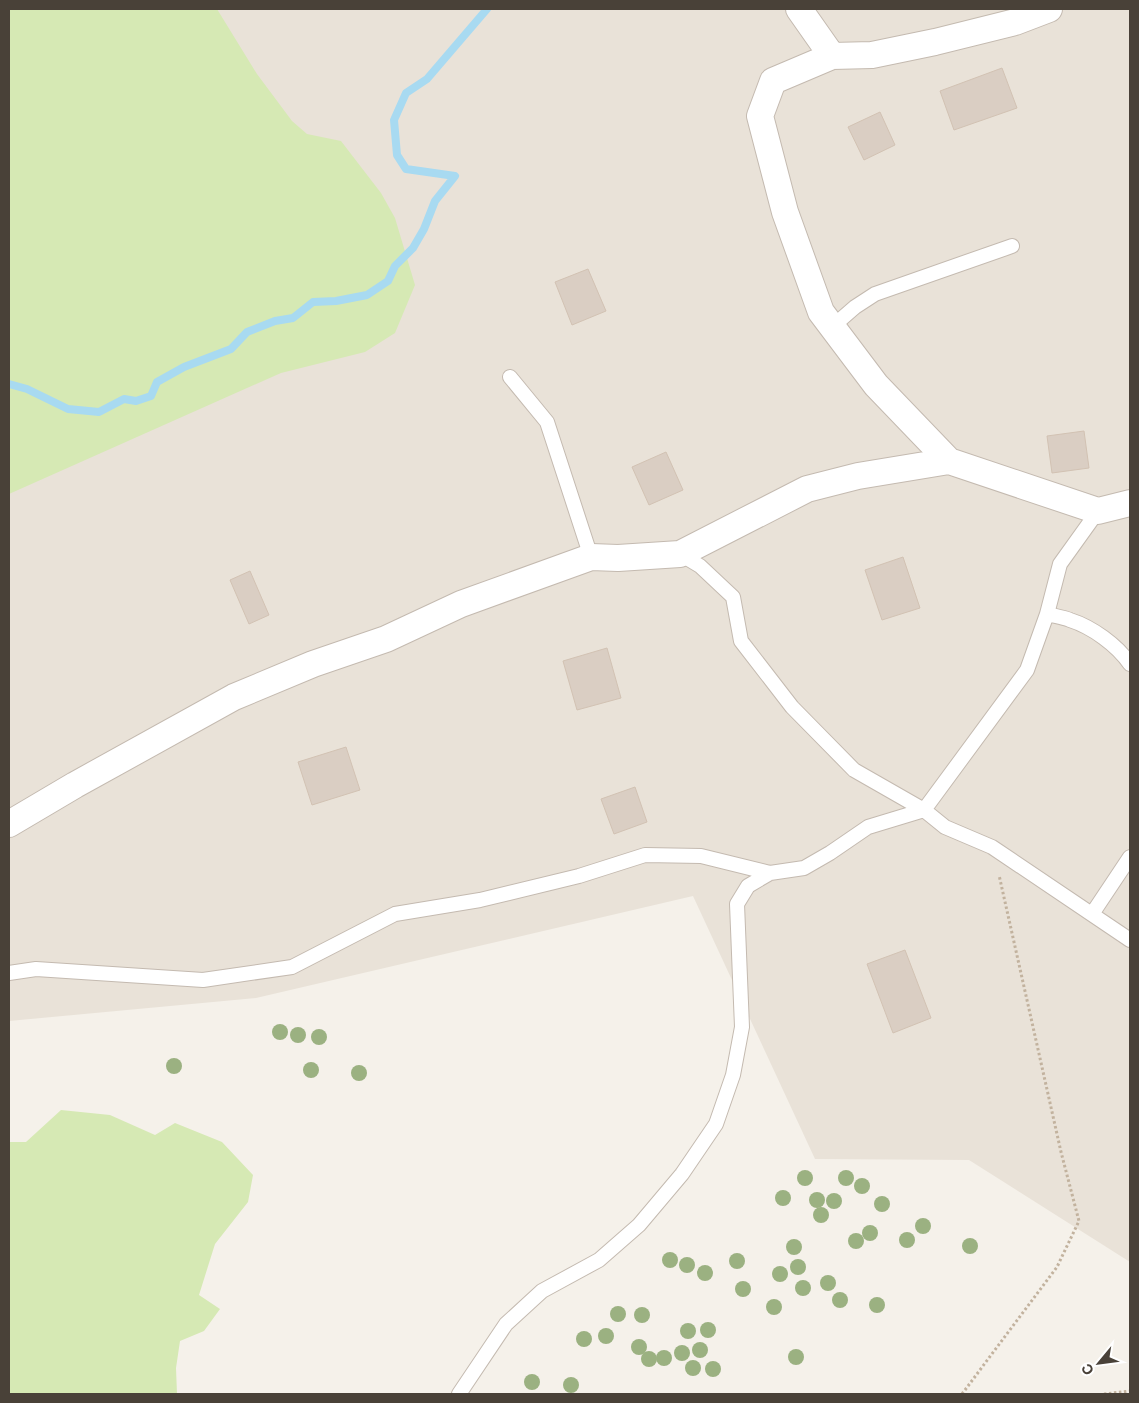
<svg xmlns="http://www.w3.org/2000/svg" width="1139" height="1403" font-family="Inter,sans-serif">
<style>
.residential{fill:#e9e2d8}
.green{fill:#d6e9b4}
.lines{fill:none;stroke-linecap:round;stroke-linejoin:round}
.stream{stroke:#a8daf1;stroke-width:8}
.building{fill:#dacec3;stroke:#d2c2b3}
.service-casing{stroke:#c4bab0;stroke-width:16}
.minor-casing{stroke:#c4bab0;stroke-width:28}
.path{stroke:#c2b29e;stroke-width:3;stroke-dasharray:2.5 2.5;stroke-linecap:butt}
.service{stroke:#fff;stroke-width:14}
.minor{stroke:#fff;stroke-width:26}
.tree{fill:#9bb181}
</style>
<rect width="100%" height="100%" fill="#f5f1ea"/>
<path class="residential" d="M152,9H1130V1262L969,1160L815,1159L693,896L256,998L9,1021V380Z"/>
<path class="green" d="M9,9H217L257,74L292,121L307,134L341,141L381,193L395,218L415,285L395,333L365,352L281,373L9,494Z
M61,1110L110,1115L155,1135L175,1123L222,1142L253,1175L248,1202L215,1244L199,1295L220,1309L204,1331L180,1341L176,1368L177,1394H9V1142H26Z"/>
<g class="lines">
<path class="stream" d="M9,384L27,389L68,409L99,412L124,399L136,401L151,396L157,382L184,367L231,349L247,332L275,321L293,318L313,302L336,301L367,295L388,281L395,266L413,248L424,229L435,201L455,176L406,169L397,155L394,120L406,93L427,79L487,9"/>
</g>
<path class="building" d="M1002,68L1017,108L954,130L940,91Z
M880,112L895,145L864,160L848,127Z
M588,269L606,311L572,325L555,282Z
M1084,431L1089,468L1052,473L1047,436Z
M666,452L683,490L649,505L632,467Z
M903,557L920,608L882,620L865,570Z
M250,571L269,615L249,624L230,580Z
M607,648L621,698L577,710L563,661Z
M346,747L360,790L312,805L298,762Z
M635,787L647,822L614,834L601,799Z
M905,950L931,1018L893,1033L867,964Z"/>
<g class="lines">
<defs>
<path id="service" d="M832,327L855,307L875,294L1012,246
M510,377L547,422L591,557
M680,554L700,566L733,597L741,641L792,707L854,770L924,810L945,827L992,847L1130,940
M1047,614C1054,616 1063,617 1070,620C1092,627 1117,645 1130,664
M1092,914L1130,857
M9,973L36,969L203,980L292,967L395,914L480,900L579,876L645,855L701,856L770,873
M459,1394L506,1324L542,1291L599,1260L639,1225L682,1174L716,1124L733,1075L742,1027L737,904L748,886L770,873L804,868L830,853L868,827L924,810L1027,670L1047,614L1060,564L1098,511"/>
<path id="minor" d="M799,9L832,56L872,55L935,42L1015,22L1049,9
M832,56L773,81L760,116L785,212L821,312L876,385L949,461
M9,824L75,785L234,697L313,664L386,639L461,604L591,557L618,558L680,554L807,489L858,476L949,461L1098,511L1130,503"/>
</defs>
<use href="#service" class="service-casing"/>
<use href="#minor" class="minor-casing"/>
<path class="path" d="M962,1394L1057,1267L1079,1221L1061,1152L999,875
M1104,1394L1130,1391"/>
<use href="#service" class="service"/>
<use href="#minor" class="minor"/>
</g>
<g class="tree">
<circle cx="280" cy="1032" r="8"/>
<circle cx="298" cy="1035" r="8"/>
<circle cx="319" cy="1037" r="8"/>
<circle cx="174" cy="1066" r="8"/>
<circle cx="311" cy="1070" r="8"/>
<circle cx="359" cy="1073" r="8"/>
<circle cx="805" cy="1178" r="8"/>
<circle cx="846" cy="1178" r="8"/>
<circle cx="862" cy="1186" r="8"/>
<circle cx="783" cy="1198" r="8"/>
<circle cx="817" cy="1200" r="8"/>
<circle cx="834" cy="1201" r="8"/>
<circle cx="882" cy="1204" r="8"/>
<circle cx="821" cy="1215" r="8"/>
<circle cx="923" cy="1226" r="8"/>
<circle cx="870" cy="1233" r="8"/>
<circle cx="907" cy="1240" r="8"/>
<circle cx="856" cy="1241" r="8"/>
<circle cx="970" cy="1246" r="8"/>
<circle cx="794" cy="1247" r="8"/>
<circle cx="670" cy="1260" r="8"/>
<circle cx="737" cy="1261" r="8"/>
<circle cx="687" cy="1265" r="8"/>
<circle cx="798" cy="1267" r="8"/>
<circle cx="705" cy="1273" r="8"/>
<circle cx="780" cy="1274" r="8"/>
<circle cx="828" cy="1283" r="8"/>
<circle cx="803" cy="1288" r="8"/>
<circle cx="743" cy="1289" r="8"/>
<circle cx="840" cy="1300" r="8"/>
<circle cx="877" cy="1305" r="8"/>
<circle cx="774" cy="1307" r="8"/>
<circle cx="618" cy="1314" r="8"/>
<circle cx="642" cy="1315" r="8"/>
<circle cx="708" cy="1330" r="8"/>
<circle cx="688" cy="1331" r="8"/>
<circle cx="606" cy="1336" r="8"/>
<circle cx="584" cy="1339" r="8"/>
<circle cx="639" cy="1347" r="8"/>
<circle cx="700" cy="1350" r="8"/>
<circle cx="682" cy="1353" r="8"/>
<circle cx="796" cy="1357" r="8"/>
<circle cx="664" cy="1358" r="8"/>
<circle cx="649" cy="1359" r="8"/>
<circle cx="693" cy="1368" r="8"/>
<circle cx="713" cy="1369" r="8"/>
<circle cx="532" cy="1382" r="8"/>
<circle cx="571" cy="1385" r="8"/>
</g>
<rect width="1139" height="1403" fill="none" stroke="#494138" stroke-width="20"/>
<g transform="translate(1099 1363) rotate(241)" stroke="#ffffff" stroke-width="4" paint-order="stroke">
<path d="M0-4L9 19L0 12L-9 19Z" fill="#494138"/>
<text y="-8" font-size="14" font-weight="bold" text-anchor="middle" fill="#494138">С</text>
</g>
</svg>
